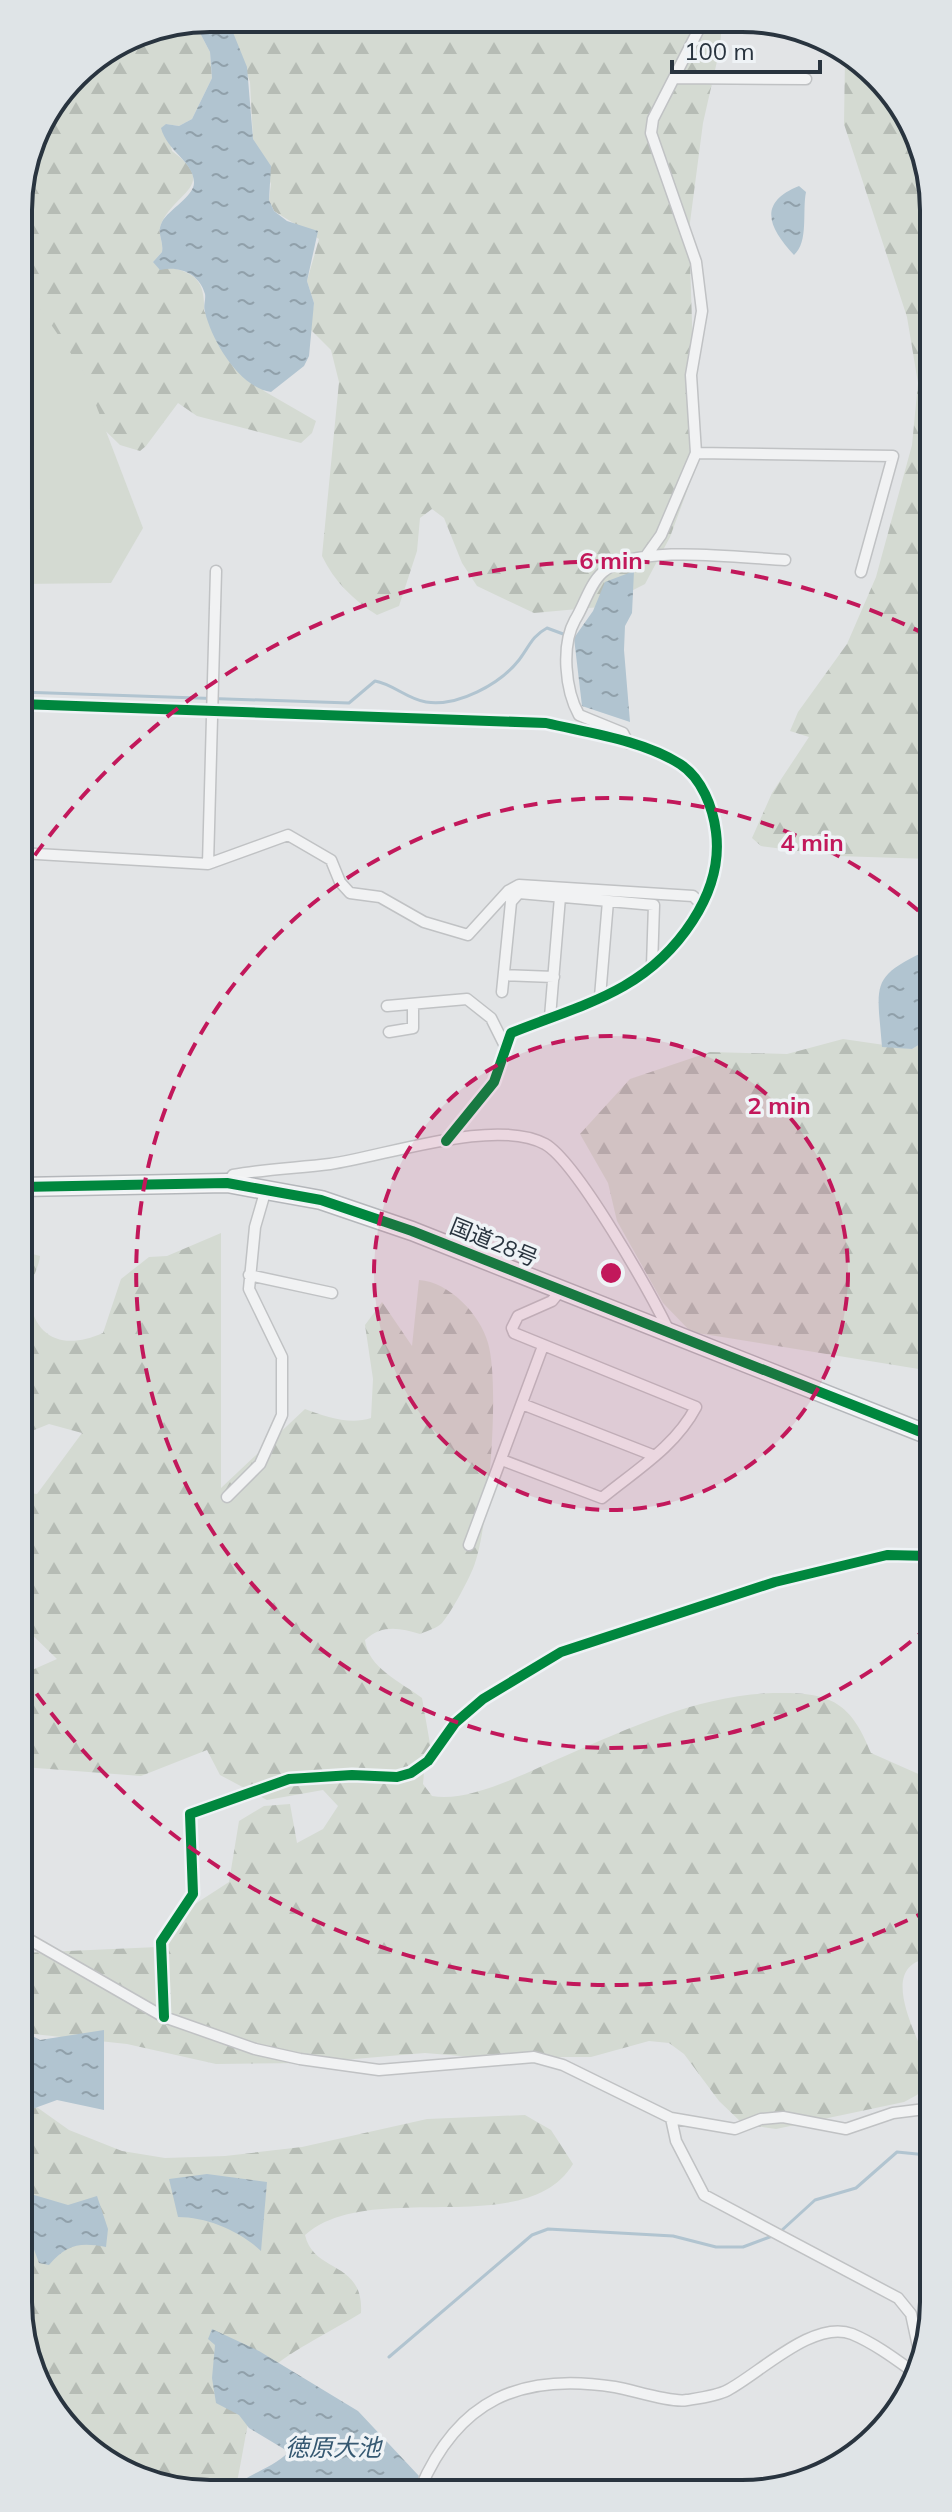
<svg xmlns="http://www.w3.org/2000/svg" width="952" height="2512" font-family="Mulish,'Noto Sans JP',sans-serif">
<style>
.forest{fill:url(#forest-firs)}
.park{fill:#d4dad2}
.water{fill:url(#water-ripples)}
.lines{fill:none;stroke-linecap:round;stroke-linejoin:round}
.stream{stroke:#b1c4d0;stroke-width:3}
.street-casing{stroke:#c0c2c4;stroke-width:13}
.highway-casing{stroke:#b4b7bb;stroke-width:21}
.street{stroke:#f1f2f3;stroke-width:10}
.highway{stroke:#f5f5f6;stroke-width:18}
.cycleway-casing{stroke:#eff3f6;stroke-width:15}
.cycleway{stroke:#00873e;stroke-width:10}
.ring{fill:none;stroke:#c2185b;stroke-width:4;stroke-dasharray:14 10}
.labels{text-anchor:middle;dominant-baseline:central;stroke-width:7;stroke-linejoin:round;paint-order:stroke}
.street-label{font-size:22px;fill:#29343f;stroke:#eff3f6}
.water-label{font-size:24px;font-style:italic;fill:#355871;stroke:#eff3f6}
.rim{fill:none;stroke:#29343f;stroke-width:4}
.centre{fill:#c2185b;stroke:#eff3f6;stroke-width:4}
.ring-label{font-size:24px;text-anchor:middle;font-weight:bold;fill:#c2185b;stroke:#eff3f6;stroke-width:7;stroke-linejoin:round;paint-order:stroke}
</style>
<defs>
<pattern id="forest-firs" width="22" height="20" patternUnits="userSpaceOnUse" patternTransform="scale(2)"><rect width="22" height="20" fill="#d4dad2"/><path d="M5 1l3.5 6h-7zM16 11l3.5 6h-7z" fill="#b6bcb5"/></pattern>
<pattern id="water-ripples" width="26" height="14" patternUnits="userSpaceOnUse" patternTransform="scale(2)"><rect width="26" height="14" fill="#b1c4d0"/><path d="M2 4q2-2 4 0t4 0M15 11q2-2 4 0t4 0" fill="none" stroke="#90a0aa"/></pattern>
</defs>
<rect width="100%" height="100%" fill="#e2e4e6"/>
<path class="forest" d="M208,18L722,21L720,48L703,123L689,230L693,352L691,480L670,537L645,584L600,607L534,613L477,586L462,563L444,518L432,509L420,518L417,551L399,606L377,615C353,600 334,581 322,556L339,382L331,350L310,329L314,303L307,281L319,239L274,211L269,200L271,184L253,139L250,82L230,25Z
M206,19L200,33L210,52L212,78L192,119L179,126L166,124L172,151C218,185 177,191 162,222C156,234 164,240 162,252L153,262C184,273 206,269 204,311L264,391L316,421L312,433L301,443L197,416L178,403L146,446L140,451L120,445L19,347V250L34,191L26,170L38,124L83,66L137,32Z
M845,57L878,74L928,160L930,859L837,856L761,846L752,838L772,793L809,737L790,731L798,712L847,644L876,577L912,445L918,383L907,317L844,124Z
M930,1038L931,1371L691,1332L663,1303L617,1221L608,1183L580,1134L630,1079L710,1052L787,1054L843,1039L912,1049Z
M221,1233V1488L305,1409C326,1417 350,1425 371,1418L373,1379L365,1325L382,1302L412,1346L419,1280C449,1282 480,1314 488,1343C500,1384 489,1522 475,1563C471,1576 451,1613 442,1623C437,1628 427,1631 420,1634C400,1628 382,1624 365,1640C368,1668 401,1682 422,1698L433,1761L424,1772L423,1784L432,1796C471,1803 529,1771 565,1756C631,1727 700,1695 773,1693C829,1692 850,1700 871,1753L932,1780L933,1958C872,1962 920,2040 930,2070L929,2080L917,2095L904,2102L776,2129L743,2124L719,2101L684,2054L669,2043L649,2041L591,2057H473L425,2053L307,2063L216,2064L127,2044L24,2033L23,1953L158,1947L192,1906L229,1882L239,1821L264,1806L290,1804L297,1843L323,1829L338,1806L323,1790L267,1800L220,1775L207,1750L141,1776L23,1767V1674L57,1659L22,1625V1492L37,1494L82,1433L49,1424L22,1435L21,1251L40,1256C39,1269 27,1286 29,1298C36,1342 67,1349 103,1333L121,1279L149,1257L167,1256Z
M24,2098L69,2130L122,2151L165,2158L225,2156L302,2147L427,2119L525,2115L551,2130L573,2164C526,2242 370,2177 305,2235C314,2274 364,2260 361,2313C334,2330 281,2355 263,2377C250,2392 242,2466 235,2490H173L74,2438L24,2352Z"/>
<path class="park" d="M19,278L83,371L143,528L111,583L20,584Z"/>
<path class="water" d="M208,18L230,25L247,67L253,139L271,166L269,200L274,211L287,221L318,231L307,281L314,303L309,356L304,366L271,392C239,387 212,341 205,312C203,306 206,300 205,294C200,274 179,265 160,270L153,262L162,252C164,240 156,234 162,222C169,209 195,196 194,182C193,161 167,151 161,128L166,124L179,126L192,119L212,78L210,52L200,33Z
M799,186L806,192C802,211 809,242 794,255C769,228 757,203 799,186Z
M634,571L632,613L625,626L624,650L630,722L582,706L574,638L593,611L605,582Z
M930,949V1038L912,1049L882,1047C877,983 869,977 930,949Z
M104,2030V2110L57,2100L24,2112V2032L40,2040Z
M207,2174L267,2182L261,2251C240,2231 207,2217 178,2217L169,2179Z
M24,2192L68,2205L97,2196L108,2229L106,2247C80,2242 67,2244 49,2265L39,2263L32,2244L24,2240Z
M212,2329L259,2351L358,2411L419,2476L412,2489L230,2490C249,2473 271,2469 289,2452L249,2428L239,2415L216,2403L212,2378L215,2345L208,2339Z"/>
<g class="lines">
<path class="stream" d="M20,692L349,703L375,681C393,684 407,699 426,702C458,707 500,684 519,660C529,647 532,636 547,628L574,638
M781,2231L815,2200L856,2188L897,2152L927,2155L933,2152
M389,2357L532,2235L548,2229L673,2236L716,2247H743L775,2235"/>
<defs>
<path id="street" d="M675,78L806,79
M696,453L893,456L861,572
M646,556L661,535L696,453L691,375L702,311L696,262L651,133L653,119L703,21
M20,605L21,578
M20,704L546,723C589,733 642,740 680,764C702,778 713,808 716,832C724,894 676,956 624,986C589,1006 548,1018 511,1033L494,1082L446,1141
M628,743L623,733L579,715C565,690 561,645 575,620C584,606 590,583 603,572C638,543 740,558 785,560
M20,853L208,864L288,835L331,860L340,882L350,893L380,897L424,922L468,935L508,891L519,885L693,896L702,905
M208,864L216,571
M504,975L554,977
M502,992L511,902L519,893L654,905L652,966
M600,997L608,901
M387,1006L467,999L491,1018L506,1048
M550,1017L560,897
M389,1032L413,1028V1004
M227,1183L233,1175C265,1169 298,1168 330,1164C386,1156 495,1117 545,1144C577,1162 651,1294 669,1331
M249,1275L332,1293
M522,1404L655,1456
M502,1460L602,1498C636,1470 675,1447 696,1407L514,1333L512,1328L518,1316L552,1301L561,1290
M227,1497L260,1464L282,1415V1357L249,1289L255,1227L266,1189
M469,1545L543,1346
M23,1936L164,2017L255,2049L300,2059L379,2070L534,2057L563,2065L671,2118L735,2129L761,2119L783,2117L846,2129L893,2113L933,2108
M164,2017L161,1942L193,1894L190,1814L289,1779L352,1775L397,1777L411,1773L428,1761L455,1723L483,1699L561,1652L775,1582L887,1555L931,1556
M671,2118L676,2141L704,2195L898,2298L911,2314L922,2365
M420,2489C458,2400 520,2372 615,2387C633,2390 671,2403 687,2400C700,2398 717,2396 728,2390C760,2373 814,2319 852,2334C876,2344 898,2361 919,2376"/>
<path id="highway" d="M21,1187L227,1183L321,1200L412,1231L931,1436"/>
</defs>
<use href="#street" class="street-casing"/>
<use href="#highway" class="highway-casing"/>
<use href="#street" class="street"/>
<use href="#highway" class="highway"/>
<defs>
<path id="cycleway" d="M20,704L546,723C589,733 642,740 680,764C702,778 713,808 716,832C724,894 676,956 624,986C589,1006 548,1018 511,1033L494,1082L446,1141
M21,1187L227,1183L321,1200L412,1231L931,1436
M164,2017L161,1942L193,1894L190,1814L289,1779L352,1775L397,1777L411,1773L428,1761L455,1723L483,1699L561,1652L775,1582L887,1555L931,1556"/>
</defs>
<use href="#cycleway" class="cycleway-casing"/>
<use href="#cycleway" class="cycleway"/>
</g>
<circle cx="611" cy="1273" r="237" fill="#c2185b" fill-opacity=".12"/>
<g class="ring">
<circle cx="611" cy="1273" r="237"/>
<path d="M929 1626A475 475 0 1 1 929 920"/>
<path d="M929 1910A712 712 0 0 1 24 1676M21 875A712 712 0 0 1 929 636"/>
</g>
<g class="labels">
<g class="street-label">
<text transform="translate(494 1242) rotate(22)">国道28号</text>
</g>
<g class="water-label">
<text x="333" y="2447">徳原大池</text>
</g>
</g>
<path d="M0 0H952V2512H0ZM210 32H742A178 178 0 0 1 920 210V2302A178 178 0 0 1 742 2480H210A178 178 0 0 1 32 2302V210A178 178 0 0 1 210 32Z" fill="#dfe4e7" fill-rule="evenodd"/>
<path class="rim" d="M210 32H742A178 178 0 0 1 920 210V2302A178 178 0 0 1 742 2480H210A178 178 0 0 1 32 2302V210A178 178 0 0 1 210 32Z"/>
<circle cx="611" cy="1273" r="12" class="centre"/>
<g class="ring-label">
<text x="611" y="569">6 min</text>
<text x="812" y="851">4 min</text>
<text x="779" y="1114">2 min</text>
</g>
<path d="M672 60v12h148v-12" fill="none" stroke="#29343f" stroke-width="4"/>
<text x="684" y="60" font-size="24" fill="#29343f" stroke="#eff3f6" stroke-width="6" paint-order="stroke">100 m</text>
</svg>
